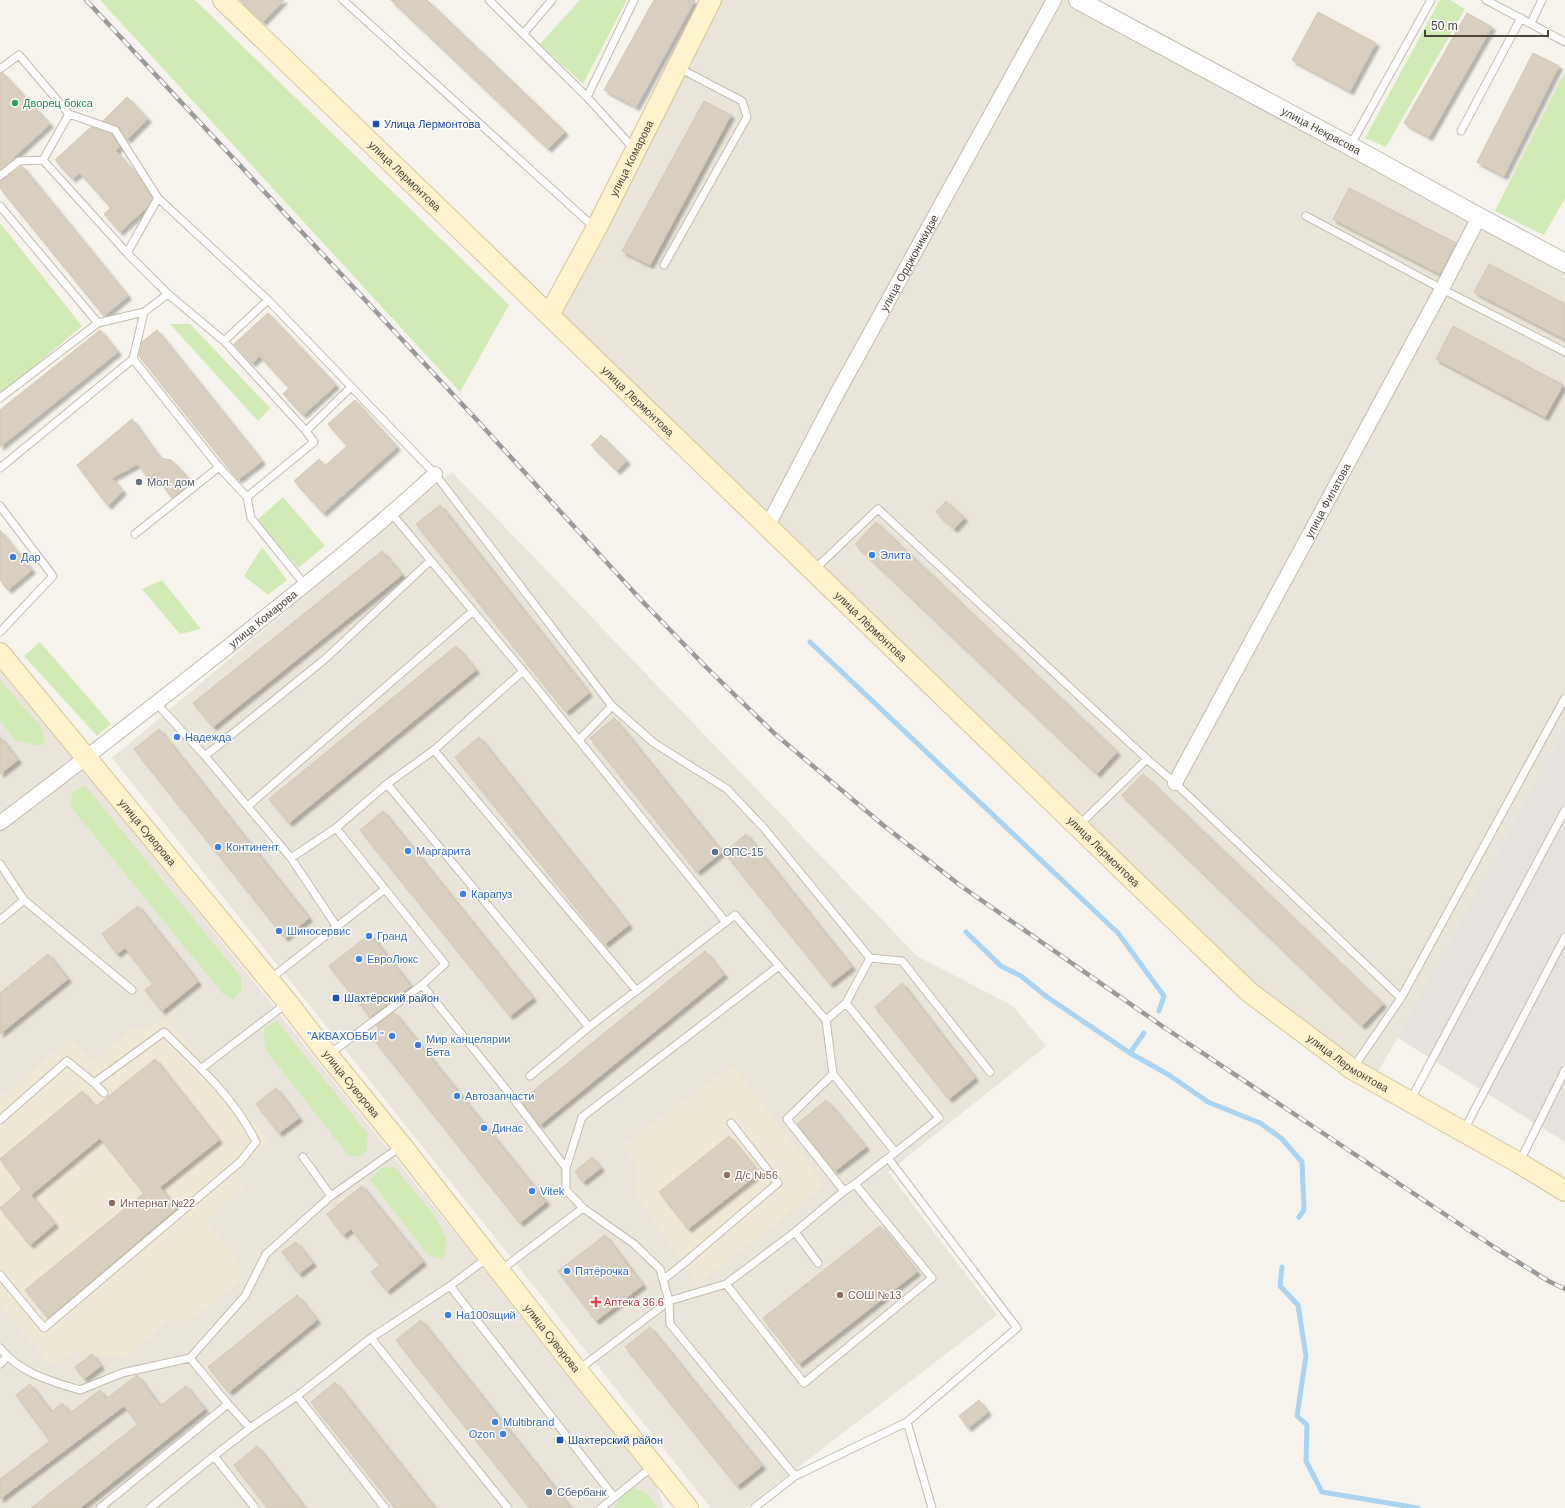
<svg xmlns="http://www.w3.org/2000/svg" width="1565" height="1508" font-family="Helvetica,sans-serif">
<style>
.residential{fill:#eae5da}
.industrial{fill:#e6e2dd}
.education{fill:#efe8d6}
.green{fill:#d2eab5}
.lines{fill:none;stroke-linecap:round;stroke-linejoin:round}
.stream{stroke:#a9d4f2;stroke-width:5}
.building{fill:#d8cfc1;stroke:#d3c7b4;filter:url(#shadow)}
.service-casing{stroke:#c2bbae;stroke-width:9}
.minor-casing{stroke:#c2bbae;stroke-width:16}
.tertiary-casing{stroke:#c2bbae;stroke-width:20}
.secondary-casing{stroke:#d6c79b;stroke-width:22}
.service{stroke:#fff;stroke-width:7}
.minor{stroke:#fff;stroke-width:14}
.tertiary{stroke:#fff;stroke-width:18}
.secondary{stroke:#fff3cd;stroke-width:20}
.rail-casing{stroke:#9a9a9a;stroke-width:4.5}
.rail{stroke:#fff;stroke-width:3;stroke-dasharray:9;stroke-linecap:butt}
.leisure-dot{fill:#2e9e5b;stroke:#fff;stroke-width:1.5}
.transit-dot{fill:#1a4fb4;stroke:#fff;stroke-width:1.5}
.worship-dot{fill:#6b7280;stroke:#fff;stroke-width:1.5}
.shop-dot{fill:#3f7fe0;stroke:#fff;stroke-width:1.5}
.service-dot{fill:#5c6f8a;stroke:#fff;stroke-width:1.5}
.education-dot{fill:#8d6e63;stroke:#fff;stroke-width:1.5}
.health-dot{fill:#e0444e;stroke:#fff;stroke-width:1.5}
.labels{text-anchor:middle;dominant-baseline:central;stroke-width:3;stroke-linejoin:round;paint-order:stroke}
.leisure-label{font-size:11px;fill:#27864d;stroke:#fff;text-anchor:start}
.transit-label{font-size:11px;fill:#164399;stroke:#fff;text-anchor:start}
.street-label{font-size:11px;fill:#4b4439;stroke:#fff}
.worship-label{font-size:11px;fill:#5b616d;stroke:#fff;text-anchor:start}
.shop-label{font-size:11px;fill:#366cbe;stroke:#fff;text-anchor:start}
.service-label{font-size:11px;fill:#4e5e75;stroke:#fff;text-anchor:start}
.education-label{font-size:11px;fill:#785e54;stroke:#fff;text-anchor:start}
.health-label{font-size:11px;fill:#be3a42;stroke:#fff;text-anchor:start}
</style>
<defs>
<filter id="shadow"><feDropShadow dx="3.5" dy="3.5" stdDeviation="1" flood-color="#0004"/></filter>
</defs>
<rect width="100%" height="100%" fill="#f6f3ec"/>
<path class="residential" d="M711,0H1078L1565,263V728L1410,1017L1373,1080L1249,992L549,315Z
M452,472L917,956L1013,1006L1046,1046L888,1172L997,1315L745,1508H711L112,758Z
M0,665L656,1484L664,1508H0Z"/>
<path class="industrial" d="M1565,728V1142L1398,1038Z"/>
<path class="education" d="M166,1018L267,1139L253,1158L237,1173L244,1186L205,1221L237,1258L241,1281L188,1322L170,1318L125,1359L77,1350L52,1367L0,1306V1097L70,1039L92,1062L135,1026L142,1030Z
M733,1065L824,1185L697,1285L636,1195L637,1166L621,1145Z"/>
<path class="green" d="M100,0H195L509,305L460,392Z
M580,0H627L583,84L540,44Z
M1440,0H1450L1465,9L1386,147L1365,138Z
M1565,71V198L1544,235L1495,211Z
M0,223L82,326L0,395Z
M170,324H190L270,408L258,421Z
M283,497L325,546L298,568L257,520Z
M262,547L287,580L268,595L244,576Z
M162,580L201,629L180,634L142,589Z
M40,642L111,724L97,736L24,656Z
M0,680L40,726L45,741L40,746L15,740L0,721Z
M85,785L241,977V991L233,1000L223,994L71,807L72,793Z
M277,1021L368,1134L366,1152L360,1157L348,1155L265,1049L264,1028Z
M394,1167L435,1216L447,1240L444,1259L428,1255L370,1180L381,1168Z
M633,1488L647,1494L658,1508H615L622,1495Z"/>
<g class="lines">
<path class="stream" d="M810,642L1118,933L1164,996L1159,1011
M966,932L1001,966L1021,976L1047,997L1130,1053L1169,1075L1208,1102L1260,1123L1281,1138L1302,1162L1304,1210L1299,1217
M1130,1053L1144,1033
M1282,1267L1280,1286L1298,1305L1306,1356L1297,1416L1307,1425L1306,1461L1322,1492L1418,1508"/>
</g>
<path class="building" d="M240,0H284L263,22Z
M391,0H427L565,132L548,149Z
M654,0H695L636,107L604,90Z
M1318,12L1376,43L1350,91L1292,60Z
M1467,13L1492,27L1429,137L1404,123Z
M1533,53L1559,66L1504,176L1477,162Z
M3,73L50,124L14,157L15,158L0,170V74Z
M127,97L148,119L127,140L119,127L103,121Z
M704,101L731,115L650,265L622,251Z
M91,127L112,134L120,147L116,151L138,176L152,198L147,207L120,232L104,214L111,208L80,173L72,179L55,160Z
M22,166L128,296L104,316L0,188V181Z
M1349,188L1456,243L1440,274L1333,219Z
M1489,264L1565,304V339L1474,292Z
M268,313L336,385L303,415L283,394L289,388L260,356L252,363L234,344Z
M1453,326L1563,385L1545,417L1436,359Z
M100,330L118,352L0,447V410Z
M157,330L262,461L238,480L139,356L142,342Z
M355,400L397,447L323,513L294,481L319,459L325,466L347,446L328,424Z
M132,419L160,458L171,460L192,482L172,498L156,476L147,477L138,464L112,478L123,491L108,506L77,465Z
M601,435L627,461L617,471L591,445Z
M946,501L964,518L954,529L936,512Z
M440,505L589,693L566,712L416,524Z
M876,522L1117,752L1097,774L855,544Z
M0,530L32,570L8,590L0,580Z
M382,551L402,575L213,727L193,703Z
M456,646L476,670L289,823L269,799Z
M614,718L722,852L697,872L590,738Z
M159,729L309,918L285,938L134,749Z
M0,737L18,760L0,774Z
M479,737L629,925L605,944L455,757Z
M1143,774L1383,1004L1362,1026L1122,795Z
M383,811L533,998L510,1016L360,830Z
M746,834L852,967L830,984L724,852Z
M138,906L198,982L162,1011L145,990L153,984L125,948L117,954L102,934Z
M370,934L411,986L370,1017L329,966Z
M705,951L724,975L540,1125L521,1101Z
M48,954L68,979L0,1034V993Z
M902,983L975,1078L949,1099L875,1007Z
M394,1012L546,1202L520,1223L371,1036L379,1029L376,1025Z
M155,1059L219,1140L160,1187L177,1208L48,1318L25,1290L144,1193L100,1138L31,1195L55,1224L30,1245L0,1208L22,1189L0,1159L82,1091L95,1107Z
M276,1088L299,1118L279,1133L256,1104Z
M826,1100L866,1147L835,1171L797,1124Z
M729,1136L759,1173L688,1229L659,1192Z
M592,1157L601,1168L583,1182L575,1171Z
M362,1186L423,1262L387,1291L371,1272L380,1265L351,1229L343,1235L327,1214Z
M880,1226L917,1272L799,1364L763,1318Z
M605,1235L643,1285L596,1321L558,1271Z
M296,1242L313,1263L299,1274L282,1252Z
M297,1295L317,1320L229,1392L208,1367Z
M421,1320L571,1508H530L396,1340Z
M650,1327L762,1466L737,1486L625,1347Z
M92,1354L101,1366L84,1379L75,1367Z
M137,1375L160,1406L186,1386L205,1409L80,1508H31L138,1424L124,1406L0,1499V1479L50,1441L16,1395L30,1384L51,1412L62,1403L70,1413L100,1390L106,1399Z
M335,1382L435,1508H395L311,1402Z
M979,1400L988,1412L968,1428L959,1416Z
M257,1446L305,1508H268L234,1465Z"/>
<g class="lines">
<defs>
<path id="service" d="M343,0L595,228
M489,0L587,97L634,0
M1486,0L1565,42
M1531,23L1542,0
M524,33L552,0
M0,69L19,55L69,114L43,160L127,253L168,294L224,341L306,431L314,442L247,497
M587,97L635,150
M69,114L115,130L158,198L268,300L435,474L612,706L654,743L727,789L763,827L870,958L902,961L990,1072
M1461,131L1521,18
M1350,146L1431,0
M0,176L19,161L43,160
M0,206L98,323L0,398
M1306,216L1442,289L1565,352
M127,253L158,198
M664,265L747,117L742,101L679,68
M98,323L144,312
M224,341L268,300
M133,359L144,312L168,294
M306,431L351,387
M0,468L133,359L219,467L247,497L251,518L305,585
M0,506L53,576L0,632
M392,514L523,671
M135,534L219,467
M814,570L878,509L1147,759L1175,783L1401,998L1353,1068
M156,703L205,756L291,858L336,828
M579,740L612,706
M434,750L636,990
M205,756L325,659L430,561
M387,784L589,1027
M248,806L472,612
M1078,826L1147,759
M291,858L337,927
M0,864L24,900L132,990
M0,920L24,900
M779,966L826,1020
M270,979L385,889L336,828L387,784L434,750L523,671L725,921
M422,985L509,1093L566,1168
M1401,998L1565,698
M328,1055L422,985L445,964L385,889
M202,1068L287,1003
M833,1074L895,1152
M94,1083L104,1093
M1410,1101L1565,810
M0,1120L67,1061L94,1083L164,1032C198,1065 235,1099 256,1142L240,1162L44,1328L0,1275
M1464,1130L1565,937
M303,1157L331,1196
M1520,1161L1565,1070
M844,1191L787,1119L833,1074L826,1020L846,1003L870,958
M583,1208L634,1244L660,1269L669,1301L670,1324L795,1476L754,1508
M795,1232L818,1263
M501,1270L583,1208L566,1190V1168L582,1117L779,966L735,915L589,1027L530,1076
M664,1279L683,1264L778,1183L731,1123
M726,1284L804,1383L932,1278L855,1184
M450,1286L614,1497
M371,1338L508,1508
M0,1348C20,1373 50,1381 80,1390L122,1373L190,1358L245,1296L266,1254L331,1196L400,1147
M190,1358L228,1404L250,1428
M0,1364L7,1357
M578,1370L669,1301L726,1284L795,1232L844,1191L855,1184L939,1118L846,1003
M297,1396L385,1508
M907,1422L932,1508
M214,1456L255,1508
M795,1476L907,1422L1017,1328L888,1158
M100,1508L228,1404
M150,1508L214,1456L250,1428L297,1396L371,1338L450,1286L487,1258
M601,1508L653,1466"/>
<g id="minor">
<path id="s1" d="M767,527L834,399L1054,0"/>
<path id="s2" d="M1175,783L1442,289L1479,217"/>
<path id="s3" d="M0,823C79,764 156,703 234,642C302,587 371,533 435,474"/>
</g>
<g id="tertiary">
<path id="s4" d="M1078,0L1350,146L1479,217L1565,263"/>
</g>
<g id="secondary">
<path id="s5" d="M223,0L1249,992L1352,1069L1519,1163L1565,1191"/>
<path id="s6" d="M549,315L596,229L711,0"/>
<path id="s7" d="M0,653L288,1003L328,1055L402,1146L577,1370L688,1508"/>
</g>
</defs>
<use href="#service" class="service-casing"/>
<use href="#minor" class="minor-casing"/>
<use href="#tertiary" class="tertiary-casing"/>
<use href="#secondary" class="secondary-casing"/>
<use href="#service" class="service"/>
<use href="#minor" class="minor"/>
<use href="#tertiary" class="tertiary"/>
<use href="#secondary" class="secondary"/>
<defs>
<path id="rail" d="M86,0L475,418L642,601L708,669L775,734L883,825L961,886L1162,1026L1494,1247L1550,1282L1565,1289"/>
</defs>
<use href="#rail" class="rail-casing"/>
<use href="#rail" class="rail"/>
</g>
<circle class="leisure-dot" cx="15" cy="103" r="4"/>
<g class="transit-dot">
<rect x="372" y="120" width="8" height="8" rx="2"/>
<rect x="332" y="994" width="8" height="8" rx="2"/>
<rect x="556" y="1436" width="8" height="8" rx="2"/>
</g>
<circle class="worship-dot" cx="139" cy="482" r="4"/>
<g class="shop-dot">
<circle cx="872" cy="555" r="4"/>
<circle cx="13" cy="557" r="4"/>
<circle cx="177" cy="737" r="4"/>
<circle cx="218" cy="847" r="4"/>
<circle cx="408" cy="851" r="4"/>
<circle cx="463" cy="894" r="4"/>
<circle cx="279" cy="931" r="4"/>
<circle cx="369" cy="936" r="4"/>
<circle cx="359" cy="959" r="4"/>
<circle cx="392" cy="1036" r="4"/>
<circle cx="418" cy="1045" r="4"/>
<circle cx="457" cy="1096" r="4"/>
<circle cx="484" cy="1128" r="4"/>
<circle cx="532" cy="1191" r="4"/>
<circle cx="567" cy="1271" r="4"/>
<circle cx="448" cy="1315" r="4"/>
<circle cx="495" cy="1422" r="4"/>
<circle cx="503" cy="1434" r="4"/>
</g>
<g class="service-dot">
<circle cx="715" cy="852" r="4"/>
<circle cx="549" cy="1492" r="4"/>
</g>
<g class="education-dot">
<circle cx="727" cy="1175" r="4"/>
<circle cx="112" cy="1203" r="4"/>
<circle cx="840" cy="1295" r="4"/>
</g>
<path class="health-dot" d="M594 1296h4v4h4v4h-4v4h-4v-4h-4v-4h4z"/>
<g class="labels">
<g class="leisure-label">
<text x="23" y="103">Дворец бокса</text>
</g>
<g class="transit-label">
<text x="384" y="124">Улица Лермонтова</text>
<text x="344" y="998">Шахтёрский район</text>
<text x="568" y="1440">Шахтерский район</text>
</g>
<g class="street-label">
<text stroke="none"><textPath href="#s4" startOffset="276">улица Некрасова</textPath></text>
<text stroke="none"><textPath href="#s6" startOffset="177">улица Комарова</textPath></text>
<text stroke="none"><textPath href="#s5" startOffset="253">улица Лермонтова</textPath></text>
<text stroke="none"><textPath href="#s1" startOffset="300">улица Орджоникидзе</textPath></text>
<text stroke="none"><textPath href="#s5" startOffset="577">улица Лермонтова</textPath></text>
<text stroke="none"><textPath href="#s2" startOffset="321">улица Филатова</textPath></text>
<text stroke="none"><textPath href="#s3" startOffset="333">улица Комарова</textPath></text>
<text stroke="none"><textPath href="#s5" startOffset="901">улица Лермонтова</textPath></text>
<text stroke="none"><textPath href="#s7" startOffset="232">улица Суворова</textPath></text>
<text stroke="none"><textPath href="#s5" startOffset="1225">улица Лермонтова</textPath></text>
<text stroke="none"><textPath href="#s5" startOffset="1549">улица Лермонтова</textPath></text>
<text stroke="none"><textPath href="#s7" startOffset="556">улица Суворова</textPath></text>
<text stroke="none"><textPath href="#s7" startOffset="880">улица Суворова</textPath></text>
</g>
<g class="worship-label">
<text x="147" y="482">Мол. дом</text>
</g>
<g class="shop-label">
<text x="880" y="555">Элита</text>
<text x="21" y="557">Дар</text>
<text x="185" y="737">Надежда</text>
<text x="226" y="847">Континент</text>
<text x="416" y="851">Маргарита</text>
<text x="471" y="894">Карапуз</text>
<text x="287" y="931">Шиносервис</text>
<text x="377" y="936">Гранд</text>
<text x="367" y="959">ЕвроЛюкс</text>
<text x="384" y="1036" text-anchor="end">"АКВАХОББИ "</text>
<text x="426" y="1039">Мир канцелярии<tspan x="426" dy="13">Бета</tspan></text>
<text x="465" y="1096">Автозапчасти</text>
<text x="492" y="1128">Динас</text>
<text x="540" y="1191">Vitek</text>
<text x="575" y="1271">Пятёрочка</text>
<text x="456" y="1315">На100ящий</text>
<text x="503" y="1422">Multibrand</text>
<text x="495" y="1434" text-anchor="end">Ozon</text>
</g>
<g class="service-label">
<text x="723" y="852">ОПС-15</text>
<text x="557" y="1492">Сбербанк</text>
</g>
<g class="education-label">
<text x="735" y="1175">Д/с №56</text>
<text x="120" y="1203">Интернат №22</text>
<text x="848" y="1295">СОШ №13</text>
</g>
<g class="health-label">
<text x="604" y="1302">Аптека 36.6</text>
</g>
</g>
<path d="M1425 30v6h123v-6" fill="none" stroke="#4b4439" stroke-width="2"/>
<text x="1431" y="30" font-size="12" fill="#4b4439" stroke="#ffffff" stroke-width="3" paint-order="stroke">50 m</text>
</svg>
